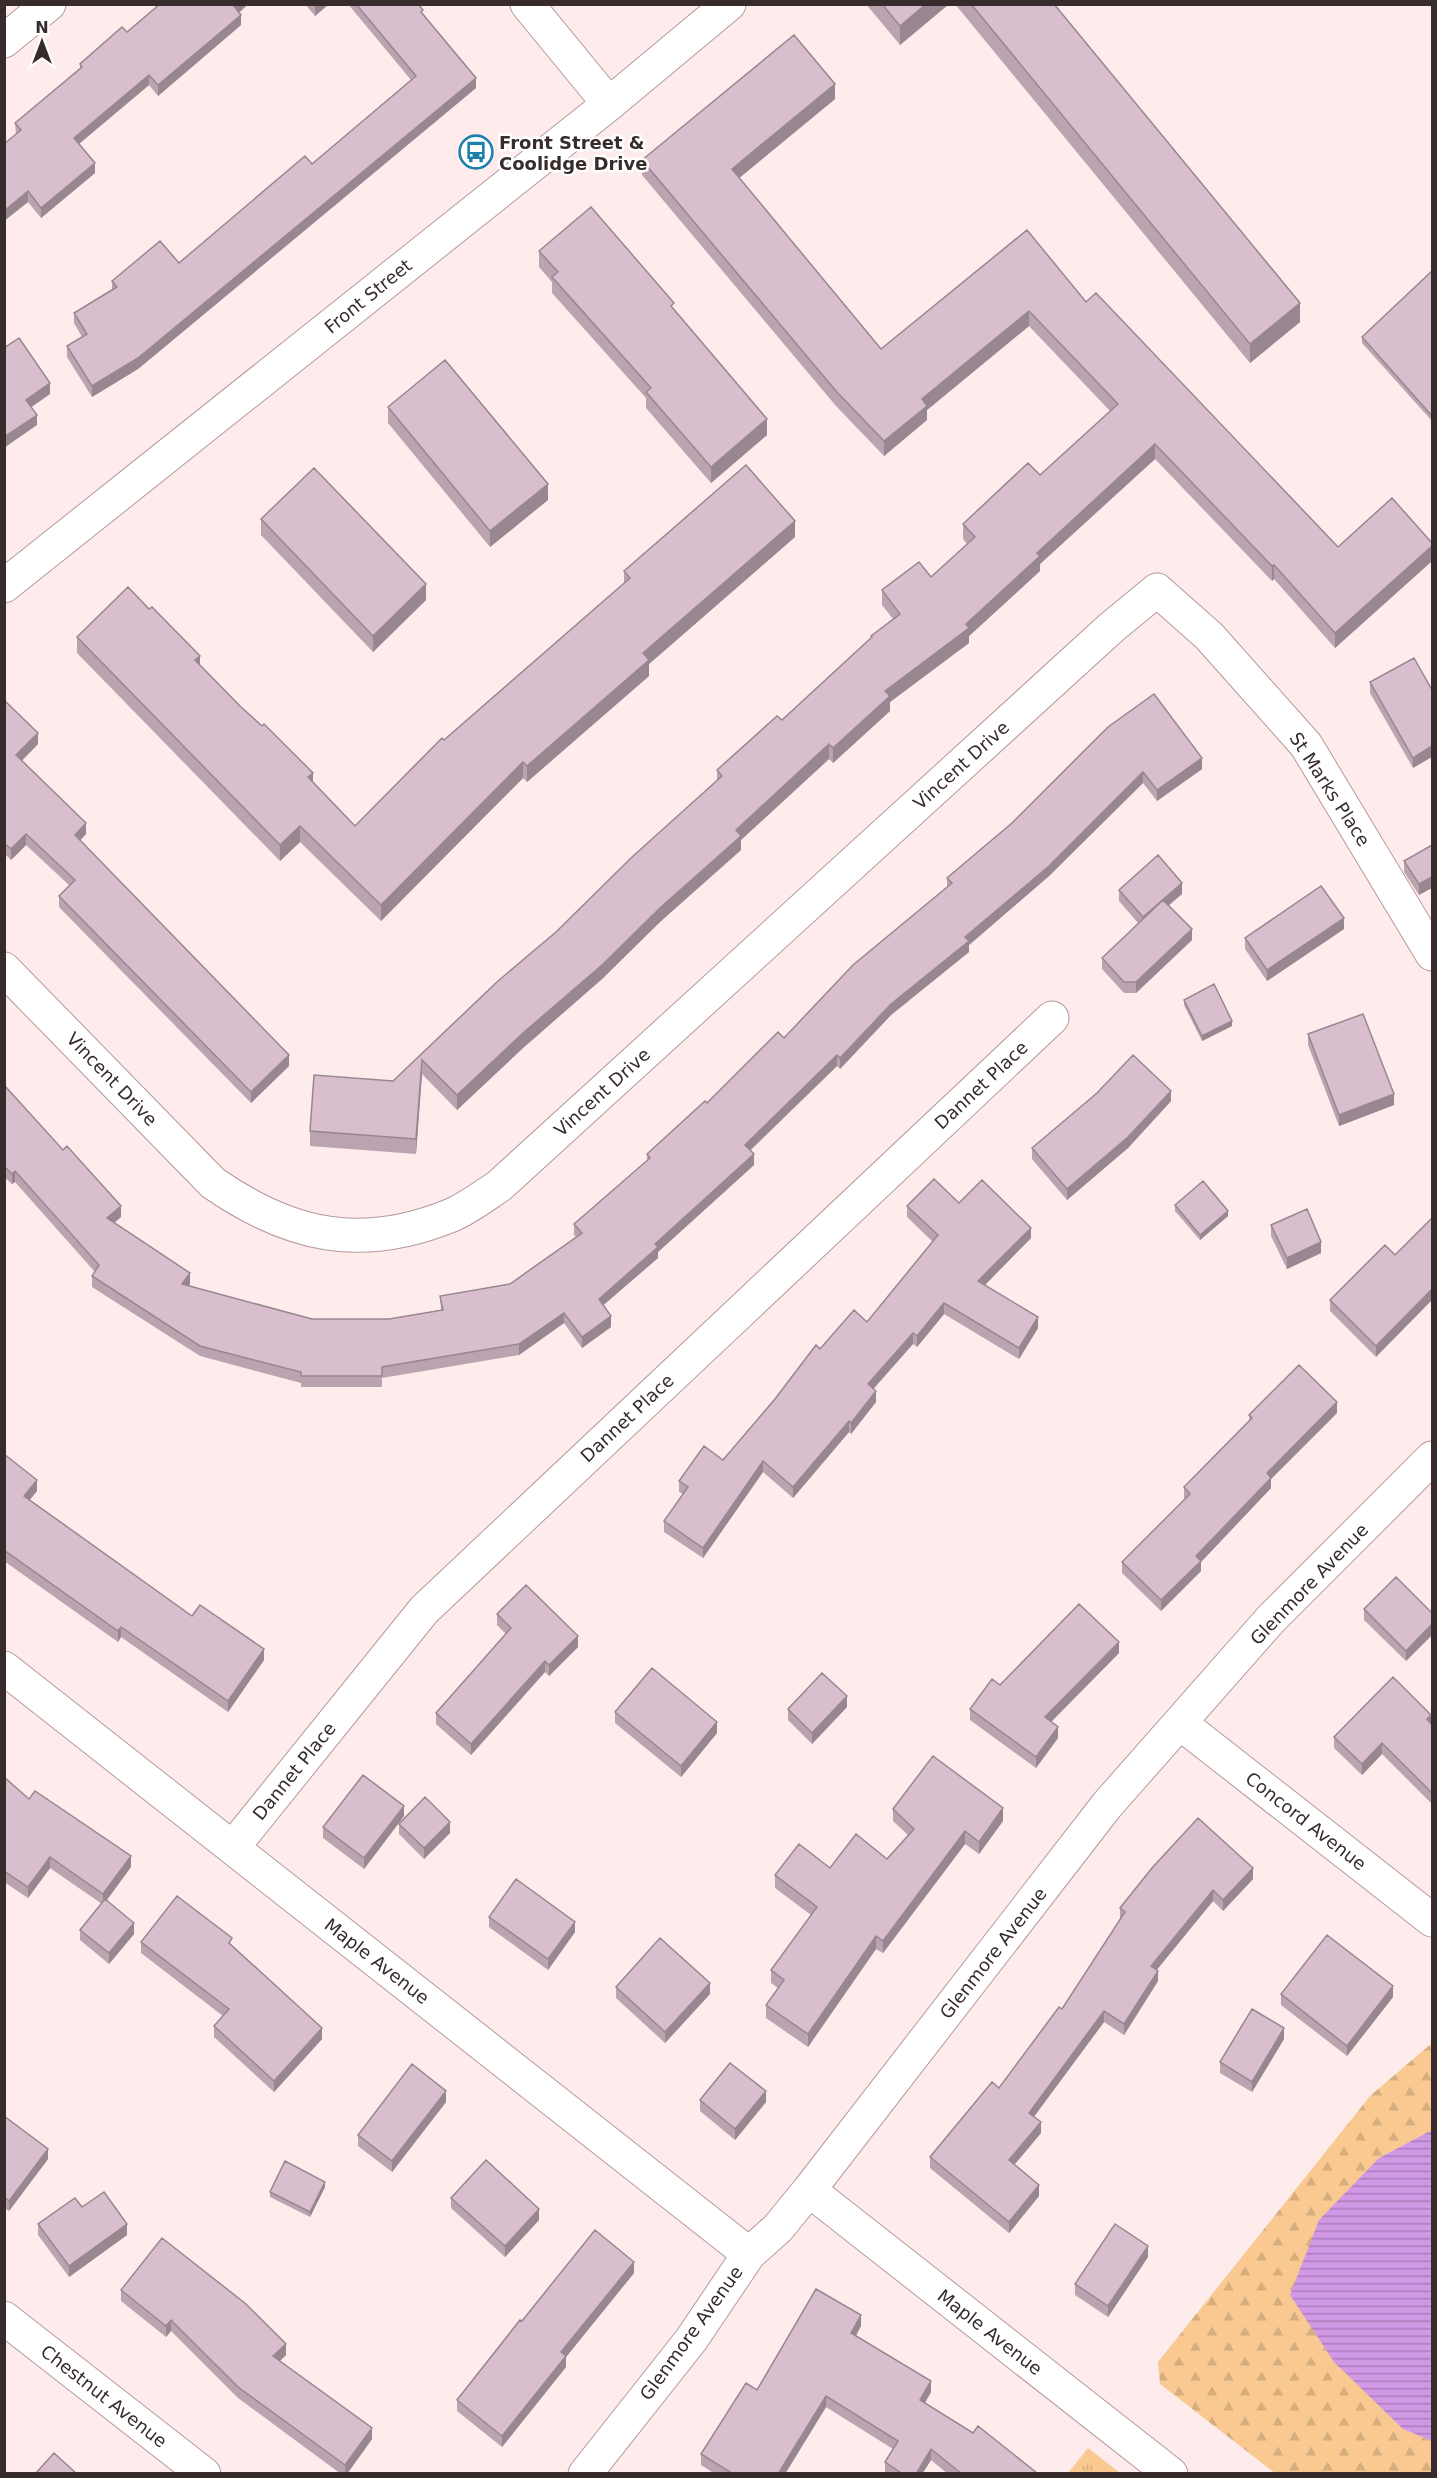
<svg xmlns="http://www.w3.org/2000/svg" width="1437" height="2478" font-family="'DejaVu Sans',sans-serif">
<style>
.grass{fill:url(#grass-tufts)}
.forest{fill:url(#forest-firs)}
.water{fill:url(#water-rules)}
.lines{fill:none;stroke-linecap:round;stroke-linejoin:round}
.minor-casing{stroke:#b6999b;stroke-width:35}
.major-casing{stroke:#b6999b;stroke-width:35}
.minor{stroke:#fff;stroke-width:33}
.major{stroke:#fff;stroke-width:33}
.wall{fill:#bba4b0}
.shaded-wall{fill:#988690}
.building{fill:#d9bfcd;stroke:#988690;stroke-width:1.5}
.labels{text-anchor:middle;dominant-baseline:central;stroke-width:5;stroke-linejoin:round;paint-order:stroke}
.poi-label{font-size:18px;font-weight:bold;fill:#372b2c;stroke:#fff;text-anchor:start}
.street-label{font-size:18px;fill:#372b2c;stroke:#fff}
</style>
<defs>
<pattern id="grass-tufts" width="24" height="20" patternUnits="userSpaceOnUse" patternTransform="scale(1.5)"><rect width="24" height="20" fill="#f9c991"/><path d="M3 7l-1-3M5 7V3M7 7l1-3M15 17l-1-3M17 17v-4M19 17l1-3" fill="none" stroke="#d6ad7d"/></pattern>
<pattern id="forest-firs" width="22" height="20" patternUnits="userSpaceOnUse" patternTransform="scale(1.5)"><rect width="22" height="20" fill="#f9c991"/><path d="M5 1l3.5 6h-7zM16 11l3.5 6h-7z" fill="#d6ad7d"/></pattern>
<pattern id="water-rules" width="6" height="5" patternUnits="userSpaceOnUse" patternTransform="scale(1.5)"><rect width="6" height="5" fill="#d198e6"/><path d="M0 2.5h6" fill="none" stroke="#aa7cbb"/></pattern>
</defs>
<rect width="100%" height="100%" fill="#feebec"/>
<path class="grass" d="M1088,2448L1120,2473H1068Z"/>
<path class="forest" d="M1432,2043V2130L1379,2158L1403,2429L1432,2441V2473H1275L1160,2384L1158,2362L1370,2096Z"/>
<path class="water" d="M1432,2130V2441L1403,2429L1334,2362L1290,2295L1319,2220L1379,2158Z"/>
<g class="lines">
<defs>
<path id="minor" d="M527,4L609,104
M4,41L49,4
M4,969L213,1183C291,1237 362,1252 452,1215C468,1208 484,1196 499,1186L1112,627L1157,590L1209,636L1306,745L1432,954
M4,1668L749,2254
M1180,1723L1432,1920
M233,1847L424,1610L1052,1018
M809,2190L1171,2474
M4,2318L204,2474
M585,2474L691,2340L749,2254L778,2228L809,2190L1107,1805L1271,1619L1432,1458"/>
<path id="major" d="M4,586L609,104L729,4"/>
</defs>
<use href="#minor" class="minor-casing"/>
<use href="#major" class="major-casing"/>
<use href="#minor" class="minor"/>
<use href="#major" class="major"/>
</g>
<path class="wall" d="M248,4L239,13L241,25L158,96L149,85L79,144L95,173L41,218L28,202L4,221V144L16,135L15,123L80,69V64L127,32Z
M305,4H329L315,16Z
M348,4H418L423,14L476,88L138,369L92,397L67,357V346L82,337L74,323V313L112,289V281L179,263L312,164L411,80Z
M866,4H949L900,45Z
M955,4H1054L1300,322L1250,363Z
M835,99L739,178L881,349L1027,230L1086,302L1338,547L1432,543V561L1335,648L1274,579L1272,581L1155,459L1040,564V571L969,636V643L890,702V711L833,763L829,759L741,840V850L661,921L602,979L523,1048L457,1110L422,1074L416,1154L310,1146V1131L393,1081L556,932L717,780V770L782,720L871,638V636L893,619L882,605V590L931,577L967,544L963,539V524L1040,475L1110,411L1029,326L927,410V420L884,456L836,406L642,175V160Z
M539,251L674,309L767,435L711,483L646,408V398L552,293V282L539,267Z
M1432,271V421L1362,343V337Z
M388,407L548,500L490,547L388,423Z
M261,519L426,600L373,652L261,535Z
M795,537L649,664V676L527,782L523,778L381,921L300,842L280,861L77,653V637L200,665L355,826L444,740L624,584V571Z
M1414,658L1413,768L1370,693V682Z
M4,700L38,744L22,761L86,834L80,840L289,1066L251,1103L59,907V896L70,886L26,845L11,860L4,853Z
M1108,727L1202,769L1157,801L1143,783L1049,876L969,945V952L891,1015L840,1069L837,1066L751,1150L754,1165L658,1252V1258L603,1305L611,1327L582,1348L564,1323L519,1355L382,1378V1387H301V1383L200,1356L92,1287V1276L95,1272L15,1182L12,1184L4,1177V1085L121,1217L114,1223L190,1284L188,1286L312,1319H389L441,1310L440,1296L510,1284L576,1237L574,1235V1224L647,1161V1154L707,1103L784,1038L947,887V878L1012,823Z
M1432,845L1419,895L1404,872V861Z
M1119,890L1182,894L1168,905L1192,940L1136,993H1124L1102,969V958L1139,924L1119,901Z
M1344,929L1267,981L1245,949V938Z
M1184,1000L1232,1026L1202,1041L1184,1005Z
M1308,1034L1394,1105L1339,1126L1308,1045Z
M1171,1101L1128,1148L1067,1200L1032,1159V1148Z
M959,1203L1031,1238L985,1285L1038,1328L1019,1359L944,1314L917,1347L913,1344L873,1389L876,1402L851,1434L849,1432L793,1498L763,1472L703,1558L664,1532V1521L683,1494L679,1492V1481L723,1460L820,1349L867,1322L933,1242L907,1217V1206Z
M1175,1205L1228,1216L1200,1240L1175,1211Z
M1271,1225L1321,1253L1287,1269L1271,1236Z
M1395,1255L1376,1357L1330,1311V1300Z
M1337,1413L1271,1479V1488L1201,1562V1571L1161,1611L1122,1573V1562L1185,1499L1184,1498V1487L1249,1421V1415Z
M4,1454L37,1491L29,1500L192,1616L264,1660L228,1712L121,1637L118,1642L4,1561Z
M1364,1609L1432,1613V1635L1406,1661L1364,1620Z
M497,1614L578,1647L549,1676L545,1672L471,1755L436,1724V1713L506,1634L497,1625Z
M1119,1653L1051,1722L1058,1738L1036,1768L970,1720V1709L1000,1685Z
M847,1707L812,1744L788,1720V1709Z
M615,1712L717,1733L681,1777L615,1723Z
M1431,1724L1432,1725V1804L1382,1754L1362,1775L1334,1748V1737Z
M4,1777L29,1799L131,1867L107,1900L134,1934L109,1964L80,1940V1930L102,1904L50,1868L28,1898L4,1882Z
M893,1809L1003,1821L979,1854L965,1844L883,1953L876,1949L808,2047L766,2018V2005L778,1988L771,1983V1970L811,1915L775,1888V1875L887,1859L908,1835L893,1821Z
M404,1816L364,1869L323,1838V1827Z
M399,1824L450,1833L424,1859L399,1834Z
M1253,1879L1223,1911L1213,1901L1156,1970L1158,1981L1124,2035L1104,2022L1034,2117L1041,2133L1014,2165L1039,2196L1009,2233L930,2168V2157L999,2088L1062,2009L1120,1919V1908Z
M489,1917L575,1932L548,1970L489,1927Z
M141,1942L232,1947L322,2039L274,2092L214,2037V2026L223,2016L141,1953Z
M616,1987L710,1994L665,2043L616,1998Z
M1281,1994L1393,1997L1347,2056L1281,2005Z
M1284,2039L1252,2092L1220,2073V2062Z
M700,2100L766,2102L735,2140L700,2111Z
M446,2102L392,2172L358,2146V2135Z
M4,2116L48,2159L9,2211L4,2208Z
M325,2187L310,2217L270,2197V2192Z
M451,2198L539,2220L505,2257L451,2208Z
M38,2224L127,2235L69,2277L38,2235Z
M1148,2257L1108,2317L1075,2295V2284Z
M634,2273L566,2357V2367L502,2447L457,2411V2400L522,2321Z
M121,2290L286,2355L280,2361L372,2439L347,2474H341L238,2398L171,2331L166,2337L121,2301Z
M861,2326L856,2336L931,2392L925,2403L1037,2474H948L931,2460L922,2474H885V2462L893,2449L826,2407L785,2474H715L701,2465V2454L757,2390Z"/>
<path class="shaded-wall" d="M236,4H248L234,17V6Z
M316,4H329L315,16V6Z
M926,4H949L900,45V26Z
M241,15V25L158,96V85Z
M149,75V85L74,148V138Z
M476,78V88L138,369L92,397V386Z
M835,84V99L732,184V169Z
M95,163V173L41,218V208Z
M28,191V202L4,221V211Z
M1300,303V322L1250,363V344Z
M1029,311V326L927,410V420L884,456V441L922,399Z
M50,383V394L26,411V400Z
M37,415V425L4,448V437Z
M767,419V435L711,483V467Z
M1155,444V459L1040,564V571L969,636V643L890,702V711L833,763V748L885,691L966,624L1037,553Z
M548,484V500L490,547V531Z
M795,521V537L649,664V676L527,782V766L643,653Z
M1432,546V561L1335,648V633Z
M1274,565V579L1272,581V566Z
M426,584V600L373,652V636Z
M200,656V672L195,660Z
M38,733V744L16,766V755Z
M829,744V759L741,840V850L661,921L602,979L523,1048L457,1110V1095L736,830Z
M1432,746V757L1413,768V758Z
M1202,758V769L1157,801V790Z
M523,762V778L381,921V905Z
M1143,772V783L1049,876L969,945V952L891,1015L840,1069V1058L891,1004Z
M313,773V789L308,777Z
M86,823V834L75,846V835Z
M300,826V842L280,861V845Z
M26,834V845L11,860V849Z
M1432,877V888L1419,895V884Z
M1182,883V894L1143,928V917Z
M1344,918V929L1267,981V970Z
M1192,929V940L1136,993V982Z
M1232,1021V1026L1202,1041V1036Z
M289,1055V1066L251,1103V1092Z
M837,1055V1066L745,1155V1145Z
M422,1060V1074L416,1154V1139Z
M1171,1091V1101L1128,1148L1067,1200V1189Z
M1394,1094V1105L1339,1126V1115Z
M754,1154V1165L658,1252V1258L599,1309V1299L655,1244Z
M15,1171V1182L12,1184V1174Z
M121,1206V1217L107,1229V1218Z
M1228,1211V1216L1200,1240V1235Z
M1031,1228V1238L978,1292V1281Z
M1321,1242V1253L1287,1269V1258Z
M190,1273V1284L182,1295V1284Z
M1432,1289V1300L1376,1357V1346Z
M944,1303V1314L917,1347V1336Z
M564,1313V1323L519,1355V1344Z
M611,1316V1327L582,1348V1337Z
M1038,1317V1328L1019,1359V1348Z
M913,1333V1344L868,1395V1384Z
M876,1391V1402L851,1434V1423Z
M1337,1402V1413L1271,1479V1488L1201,1562V1571L1161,1611V1600L1196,1556L1267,1473Z
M849,1421V1432L793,1498V1487Z
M763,1461V1472L703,1558V1548Z
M37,1480V1491L24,1507V1496Z
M1432,1624V1635L1406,1661V1651Z
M121,1627V1637L118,1642V1631Z
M578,1636V1647L549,1676V1665Z
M1119,1642V1653L1045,1728V1717Z
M264,1649V1660L228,1712V1701Z
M545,1661V1672L471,1755V1744Z
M847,1696V1707L812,1744V1733Z
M1431,1715V1726L1427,1719Z
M717,1722V1733L681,1777V1766Z
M1058,1727V1738L1036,1768V1757Z
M1382,1743V1754L1362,1775V1764Z
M404,1806V1816L364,1869V1858Z
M1003,1808V1821L979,1854V1842Z
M450,1822V1833L424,1859V1848Z
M965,1831V1844L883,1953V1941Z
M131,1856V1867L103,1905V1894Z
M50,1857V1868L28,1898V1887Z
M1253,1868V1879L1223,1911V1900Z
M1213,1890V1901L1151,1977V1966Z
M575,1922V1932L548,1970V1959Z
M134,1923V1934L109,1964V1953Z
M876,1936V1949L808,2047V2034Z
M1158,1971V1981L1124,2035V2024Z
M710,1983V1994L665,2043V2032Z
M1393,1986V1997L1347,2056V2046Z
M1104,2011V2022L1029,2123V2113Z
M322,2028V2039L274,2092V2081Z
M1284,2028V2039L1252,2092V2082Z
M446,2091V2102L392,2172V2161Z
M766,2091V2102L735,2140V2129Z
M1041,2122V2133L1009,2171V2160Z
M48,2149V2159L9,2211V2201Z
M325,2182V2187L310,2217V2212Z
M1039,2185V2196L1009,2233V2222Z
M539,2209V2220L505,2257V2246Z
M127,2224V2235L69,2277V2266Z
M1148,2246V2257L1108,2317V2306Z
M634,2262V2273L566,2357V2367L502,2447V2436L561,2352Z
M861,2315V2326L851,2344V2333Z
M171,2320V2331L166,2337V2326Z
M286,2344V2355L273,2367V2356Z
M931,2381V2392L920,2411V2400Z
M826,2396V2407L785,2474H778Z
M372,2428V2439L347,2474H345V2465Z
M931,2449V2460L922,2474H916Z"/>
<path class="building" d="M160,4H236L234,6L241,15L158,85L149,75L74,138L95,163L41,208L28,191L4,211V144L21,130L15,123L82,67L80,64L122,27L127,32Z
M356,4H418L423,10L421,12L476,78L138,358L92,386L67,346L87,334L74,313L117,287L112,281L160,241L179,263L305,156L312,164L416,76Z
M882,4H926L900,26Z
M971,4H1054L1300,303L1250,344Z
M794,35L835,84L732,169L881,349L1027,230L1086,302L1096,293L1338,547L1392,498L1432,543V546L1335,633L1274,565L1272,566L1155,444L1037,553L1040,556L966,624L969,628L885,691L890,696L833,748L829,744L736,830L741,836L661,907L602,965L523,1033L457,1095L422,1060L416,1139L310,1131L314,1075L393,1081L498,981L556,932L631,858L722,776L717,770L777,716L782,720L872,637L871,636L900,614L882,590L919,562L931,577L975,537L963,524L1028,463L1040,475L1118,404L1029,311L922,399L927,406L884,441L836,391L642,160Z
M591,207L674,303L671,306L767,419L711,467L646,392L651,388L552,277L558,272L539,251Z
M1432,271V416L1362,337Z
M19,338L50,383L26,400L37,415L4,437V348Z
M445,360L548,484L490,531L388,407Z
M746,465L795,521L643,653L649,660L527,766L523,762L381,905L300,826L280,845L77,637L128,587L149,609L152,607L200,656L195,660L240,706L262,726L264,724L313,773L308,777L355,826L442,738L444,740L630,578L624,571Z
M314,468L426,584L373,636L261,519Z
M1414,658L1432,690V746L1413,758L1370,682Z
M1154,694L1202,758L1157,790L1143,772L1049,866L965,937L969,941L891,1004L840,1058L837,1055L745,1145L754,1154L655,1244L658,1247L599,1299L611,1316L582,1337L564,1313L519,1344L382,1367V1376H301V1372L200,1346L92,1276L99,1265L15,1171L12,1174L4,1166V1085L63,1150L67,1146L121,1206L107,1218L190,1273L182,1284L312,1319H389L443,1310L440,1296L510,1284L582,1233L574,1224L650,1158L647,1154L705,1101L707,1103L778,1032L784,1038L853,965L952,883L947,878L1012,823L1108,727Z
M4,700L38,733L16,755L86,823L75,835L289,1055L251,1092L59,896L75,880L26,834L11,849L4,843Z
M1432,845V877L1419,884L1404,861Z
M1158,855L1182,883L1143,917L1119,890Z
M1321,886L1344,918L1267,970L1245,938Z
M1163,900L1192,929L1136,982H1124L1102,958Z
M1214,984L1232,1021L1202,1036L1184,1000Z
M1363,1014L1394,1094L1339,1115L1308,1034Z
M1133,1055L1171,1091L1128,1137L1067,1189L1032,1148L1097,1093Z
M934,1179L959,1203L982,1180L1031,1228L978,1281L1038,1317L1019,1348L944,1303L917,1336L913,1333L868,1384L876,1391L851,1423L849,1421L793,1487L763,1461L703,1548L664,1521L688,1487L679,1481L704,1446L723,1460L775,1399L816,1345L820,1349L854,1310L867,1322L938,1235L907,1206Z
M1203,1181L1228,1211L1200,1235L1175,1205Z
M1307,1209L1321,1242L1287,1258L1271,1225Z
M1432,1218V1289L1376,1346L1330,1300L1385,1245L1395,1255Z
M1299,1365L1337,1402L1267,1473L1271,1478L1196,1556L1201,1561L1161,1600L1122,1562L1190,1494L1184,1487L1252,1418L1249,1415Z
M4,1454L37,1480L24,1496L192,1616L200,1605L264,1649L228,1701L121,1627L118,1631L4,1550Z
M1396,1577L1432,1613V1624L1406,1651L1364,1609Z
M526,1585L578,1636L549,1665L545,1661L471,1744L436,1713L511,1628L497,1614Z
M1079,1604L1119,1642L1045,1717L1058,1727L1036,1757L970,1709L992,1679L1000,1685Z
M652,1668L717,1722L681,1766L615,1712Z
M822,1673L847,1696L812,1733L788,1709Z
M1393,1677L1431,1715L1427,1719L1432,1725V1793L1382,1743L1362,1764L1334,1737Z
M933,1756L1003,1808L979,1842L965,1831L883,1941L876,1936L808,2034L766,2005L784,1980L771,1970L817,1907L775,1875L799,1844L830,1868L856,1834L887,1859L914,1829L893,1809Z
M363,1775L404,1806L364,1858L323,1827Z
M4,1777L29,1799L35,1791L131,1856L103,1894L50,1857L28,1887L4,1871Z
M425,1797L450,1822L424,1848L399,1824Z
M1198,1818L1253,1868L1223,1900L1213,1890L1151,1966L1158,1971L1124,2024L1104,2011L1029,2113L1041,2122L1009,2160L1039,2185L1009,2222L930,2157L992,2082L999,2088L1059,2007L1062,2009L1125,1912L1120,1908L1152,1868Z
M516,1879L575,1922L548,1959L489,1917Z
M177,1896L232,1938L229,1943L322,2028L274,2081L214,2026L229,2009L141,1942Z
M105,1899L134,1923L109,1953L80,1930Z
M1327,1935L1393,1986L1347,2046L1281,1994Z
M660,1938L710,1983L665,2032L616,1987Z
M1252,2009L1284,2028L1252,2082L1220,2062Z
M730,2063L766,2091L735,2129L700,2100Z
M412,2064L446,2091L392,2161L358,2135Z
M4,2116L48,2149L9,2201L4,2197Z
M486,2160L539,2209L505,2246L451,2198Z
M285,2161L325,2182L310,2212L270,2192Z
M104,2192L127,2224L69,2266L38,2224L75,2198L82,2207Z
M1115,2224L1148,2246L1108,2306L1075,2284Z
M595,2230L634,2262L561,2352L566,2356L502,2436L457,2400L520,2320L522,2321Z
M162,2238L246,2304L286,2344L273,2356L372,2428L345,2465L238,2387L171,2320L166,2326L121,2290Z
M816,2289L861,2315L851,2333L931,2381L920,2400L973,2433L978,2426L1037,2473L1036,2474H962L931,2449L916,2474H903L885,2462L898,2441L826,2396L778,2474H733L701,2454L746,2383L757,2390Z
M54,2453L77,2474H35Z"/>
<defs>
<symbol id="bus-ring" viewBox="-11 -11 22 22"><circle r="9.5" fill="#fff" stroke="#1981ab" stroke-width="1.5"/><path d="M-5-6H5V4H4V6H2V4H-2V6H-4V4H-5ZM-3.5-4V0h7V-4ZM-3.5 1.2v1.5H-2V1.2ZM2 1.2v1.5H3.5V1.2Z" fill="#1981ab"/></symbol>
</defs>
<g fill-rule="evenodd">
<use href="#bus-ring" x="457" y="133" width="38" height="38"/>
</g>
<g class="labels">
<g class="poi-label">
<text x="499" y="142">Front Street &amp;<tspan x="499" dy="21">Coolidge Drive</tspan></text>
</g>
<g class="street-label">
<text transform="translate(368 296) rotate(-39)">Front Street</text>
<text transform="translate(961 765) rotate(-42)">Vincent Drive</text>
<text transform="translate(1330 789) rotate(57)">St Marks Place</text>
<text transform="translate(112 1079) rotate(46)">Vincent Drive</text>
<text transform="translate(981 1085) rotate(-43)">Dannet Place</text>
<text transform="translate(602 1092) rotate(-42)">Vincent Drive</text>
<text transform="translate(627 1418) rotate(-43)">Dannet Place</text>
<text transform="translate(1309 1584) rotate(-46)">Glenmore Avenue</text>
<text transform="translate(294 1771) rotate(-51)">Dannet Place</text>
<text transform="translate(1306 1821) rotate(38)">Concord Avenue</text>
<text transform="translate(993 1953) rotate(-52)">Glenmore Avenue</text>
<text transform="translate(377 1961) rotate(38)">Maple Avenue</text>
<text transform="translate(990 2332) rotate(38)">Maple Avenue</text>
<text transform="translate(691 2333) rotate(-54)">Glenmore Avenue</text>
<text transform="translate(104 2396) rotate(38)">Chestnut Avenue</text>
</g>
</g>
<rect width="1437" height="2478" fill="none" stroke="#372b2c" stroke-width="12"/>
<g transform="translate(42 42)" stroke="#ffffff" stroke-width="4.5" paint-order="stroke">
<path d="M0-4.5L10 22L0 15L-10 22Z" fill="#372b2c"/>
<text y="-9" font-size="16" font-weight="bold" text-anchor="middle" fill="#372b2c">N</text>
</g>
</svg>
